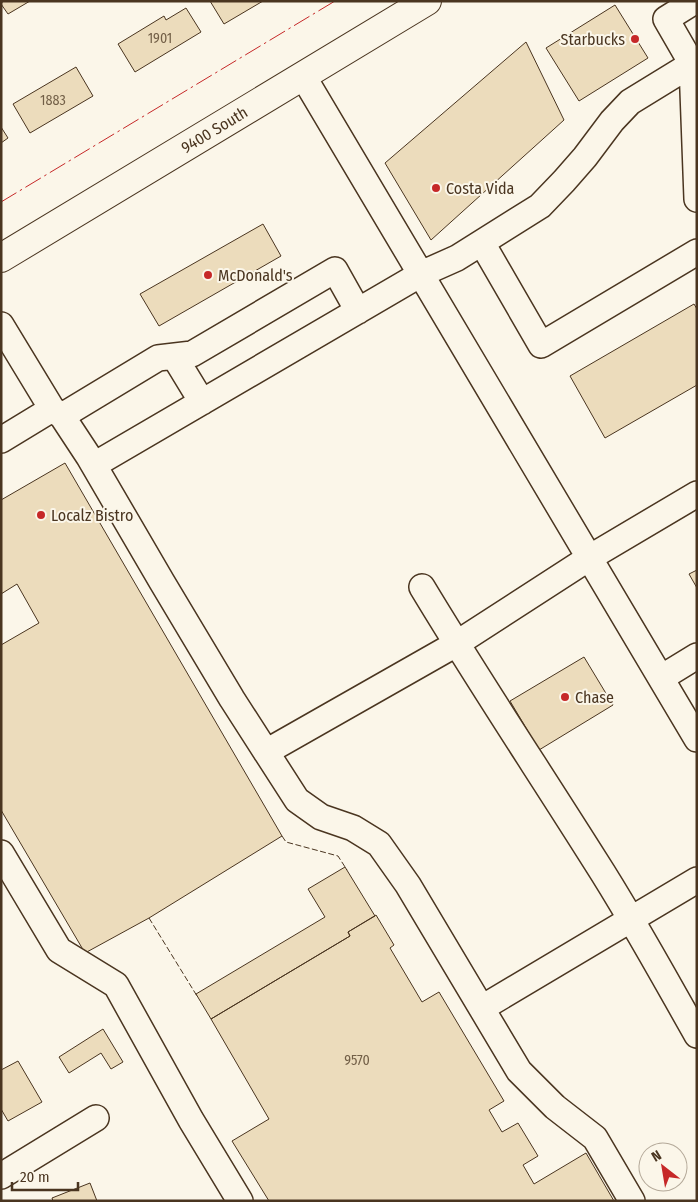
<svg xmlns="http://www.w3.org/2000/svg" width="698" height="1202" font-family="'Fira Sans Condensed',sans-serif">
<style>
.building{fill:#ecdcbc;stroke:#4a3520}
.lines{fill:none;stroke-linecap:round;stroke-linejoin:round}
.minor-casing{stroke:#4a3520;stroke-width:28}
.major-casing{stroke:#4a3520;stroke-width:30}
.minor{stroke:#fbf6e9;stroke-width:25}
.major{stroke:#fbf6e9;stroke-width:28}
.fence{stroke:#4a3520;stroke-width:1;stroke-dasharray:6 2.5;stroke-linecap:butt}
.power{stroke:#c62828;stroke-width:1;stroke-dasharray:18 4 2.5 4;stroke-linecap:butt}
.poi-dot{fill:#c62828;stroke:#fbf6e9;stroke-width:2}
.labels{text-anchor:middle;dominant-baseline:central;stroke-width:4;stroke-linejoin:round;paint-order:stroke}
.number-label{font-size:14px;fill:#725f47}
.poi-label{font-size:16px;fill:#4a3520;stroke:#fbf6e9;text-anchor:start}
.street-label{font-size:16px;fill:#4a3520;stroke:#fbf6e9}
</style>
<rect width="100%" height="100%" fill="#fbf6e9"/>
<path class="building" d="M3,1H30L8,14L1,4Z
M210,1H263L224,24Z
M615,5L648,58L579,101L546,48Z
M186,8L201,32L135,72L118,44L164,16L166,20Z
M526,42L564,120L431,240L385,163Z
M76,67L93,96L30,133L13,104Z
M1,127L8,138L1,143Z
M263,224L281,256L159,326L140,294Z
M694,304L697,309V385L605,438L570,376Z
M65,463L282,836L149,918L85,953L1,810V645L39,623L17,584L1,594V500Z
M697,570V588L689,574Z
M584,657L613,705L539,750L510,701Z
M345,867L375,916L348,932L350,936L211,1019L196,994L325,917L308,889Z
M376,915L394,945L390,948L422,1002L439,992L504,1101L489,1110L502,1132L518,1123L538,1156L523,1165L534,1184L586,1153L614,1201H269L232,1141L269,1119L211,1019L350,936L348,932Z
M103,1029L123,1062L111,1069L101,1053L69,1073L59,1057Z
M18,1061L42,1102L8,1121L1,1109V1070Z
M90,1183L97,1201H53L52,1198Z"/>
<g class="lines">
<defs>
<path id="minor" d="M697,62L692,64L697,199
M303,76L697,739
M482,243L541,345L697,252
M1,325L52,409L62,416L89,457L162,582L232,699L297,800L321,817L353,828L379,844L408,885L519,1071L555,1107L595,1138L632,1201
M174,356L202,402
M62,416L158,358L192,354L335,270L358,311
M1,440L52,409
M94,465L421,274L457,258L540,206L564,181L585,157L612,121L630,102L692,64L666,19L695,1
M422,587C478,680 538,770 596,862C632,918 664,977 697,1035
M661,678L697,656
M266,752L456,644L589,558L697,494
M1,853L59,950L116,985L191,1120L240,1201
M482,1008L697,880
M1,1176L96,1118"/>
<g id="major">
<path id="s1" d="M1,258L427,1"/>
</g>
</defs>
<use href="#minor" class="minor-casing"/>
<use href="#major" class="major-casing"/>
<use href="#minor" class="minor"/>
<use href="#major" class="major"/>
<path class="fence" d="M282,836L286,842L338,856L347,870
M149,918L197,996"/>
<path class="power" d="M1,202L335,1"/>
</g>
<g class="poi-dot">
<circle cx="635" cy="39" r="5"/>
<circle cx="436" cy="188" r="5"/>
<circle cx="208" cy="275" r="5"/>
<circle cx="41" cy="515" r="5"/>
<circle cx="565" cy="697" r="5"/>
</g>
<g class="labels">
<g class="number-label">
<text x="160" y="38">1901</text>
<text x="53" y="100">1883</text>
<text x="357" y="1060">9570</text>
</g>
<g class="poi-label">
<text x="625" y="39" text-anchor="end">Starbucks</text>
<text x="446" y="188">Costa Vida</text>
<text x="218" y="275">McDonald's</text>
<text x="51" y="515">Localz Bistro</text>
<text x="575" y="697">Chase</text>
</g>
<g class="street-label">
<text stroke="none"><textPath href="#s1" startOffset="249">9400 South</textPath></text>
</g>
</g>
<rect width="698" height="1202" fill="none" stroke="#4a3520" stroke-width="5"/>
<g transform="translate(663 1167) rotate(329)"><circle r="24" fill="#fbf6e9" stroke="#b4a999"/>
<path d="M0-4L9 19L0 12L-9 19Z" fill="#c62828"/>
<text y="-8" font-size="14" font-weight="bold" text-anchor="middle" fill="#4a3520">N</text>
</g>
<path d="M12 1182v8h66v-8" fill="none" stroke="#4a3520" stroke-width="2.5"/>
<text x="20" y="1182" font-size="15" fill="#4a3520" stroke="#fbf6e9" stroke-width="4" paint-order="stroke">20 m</text>
</svg>
